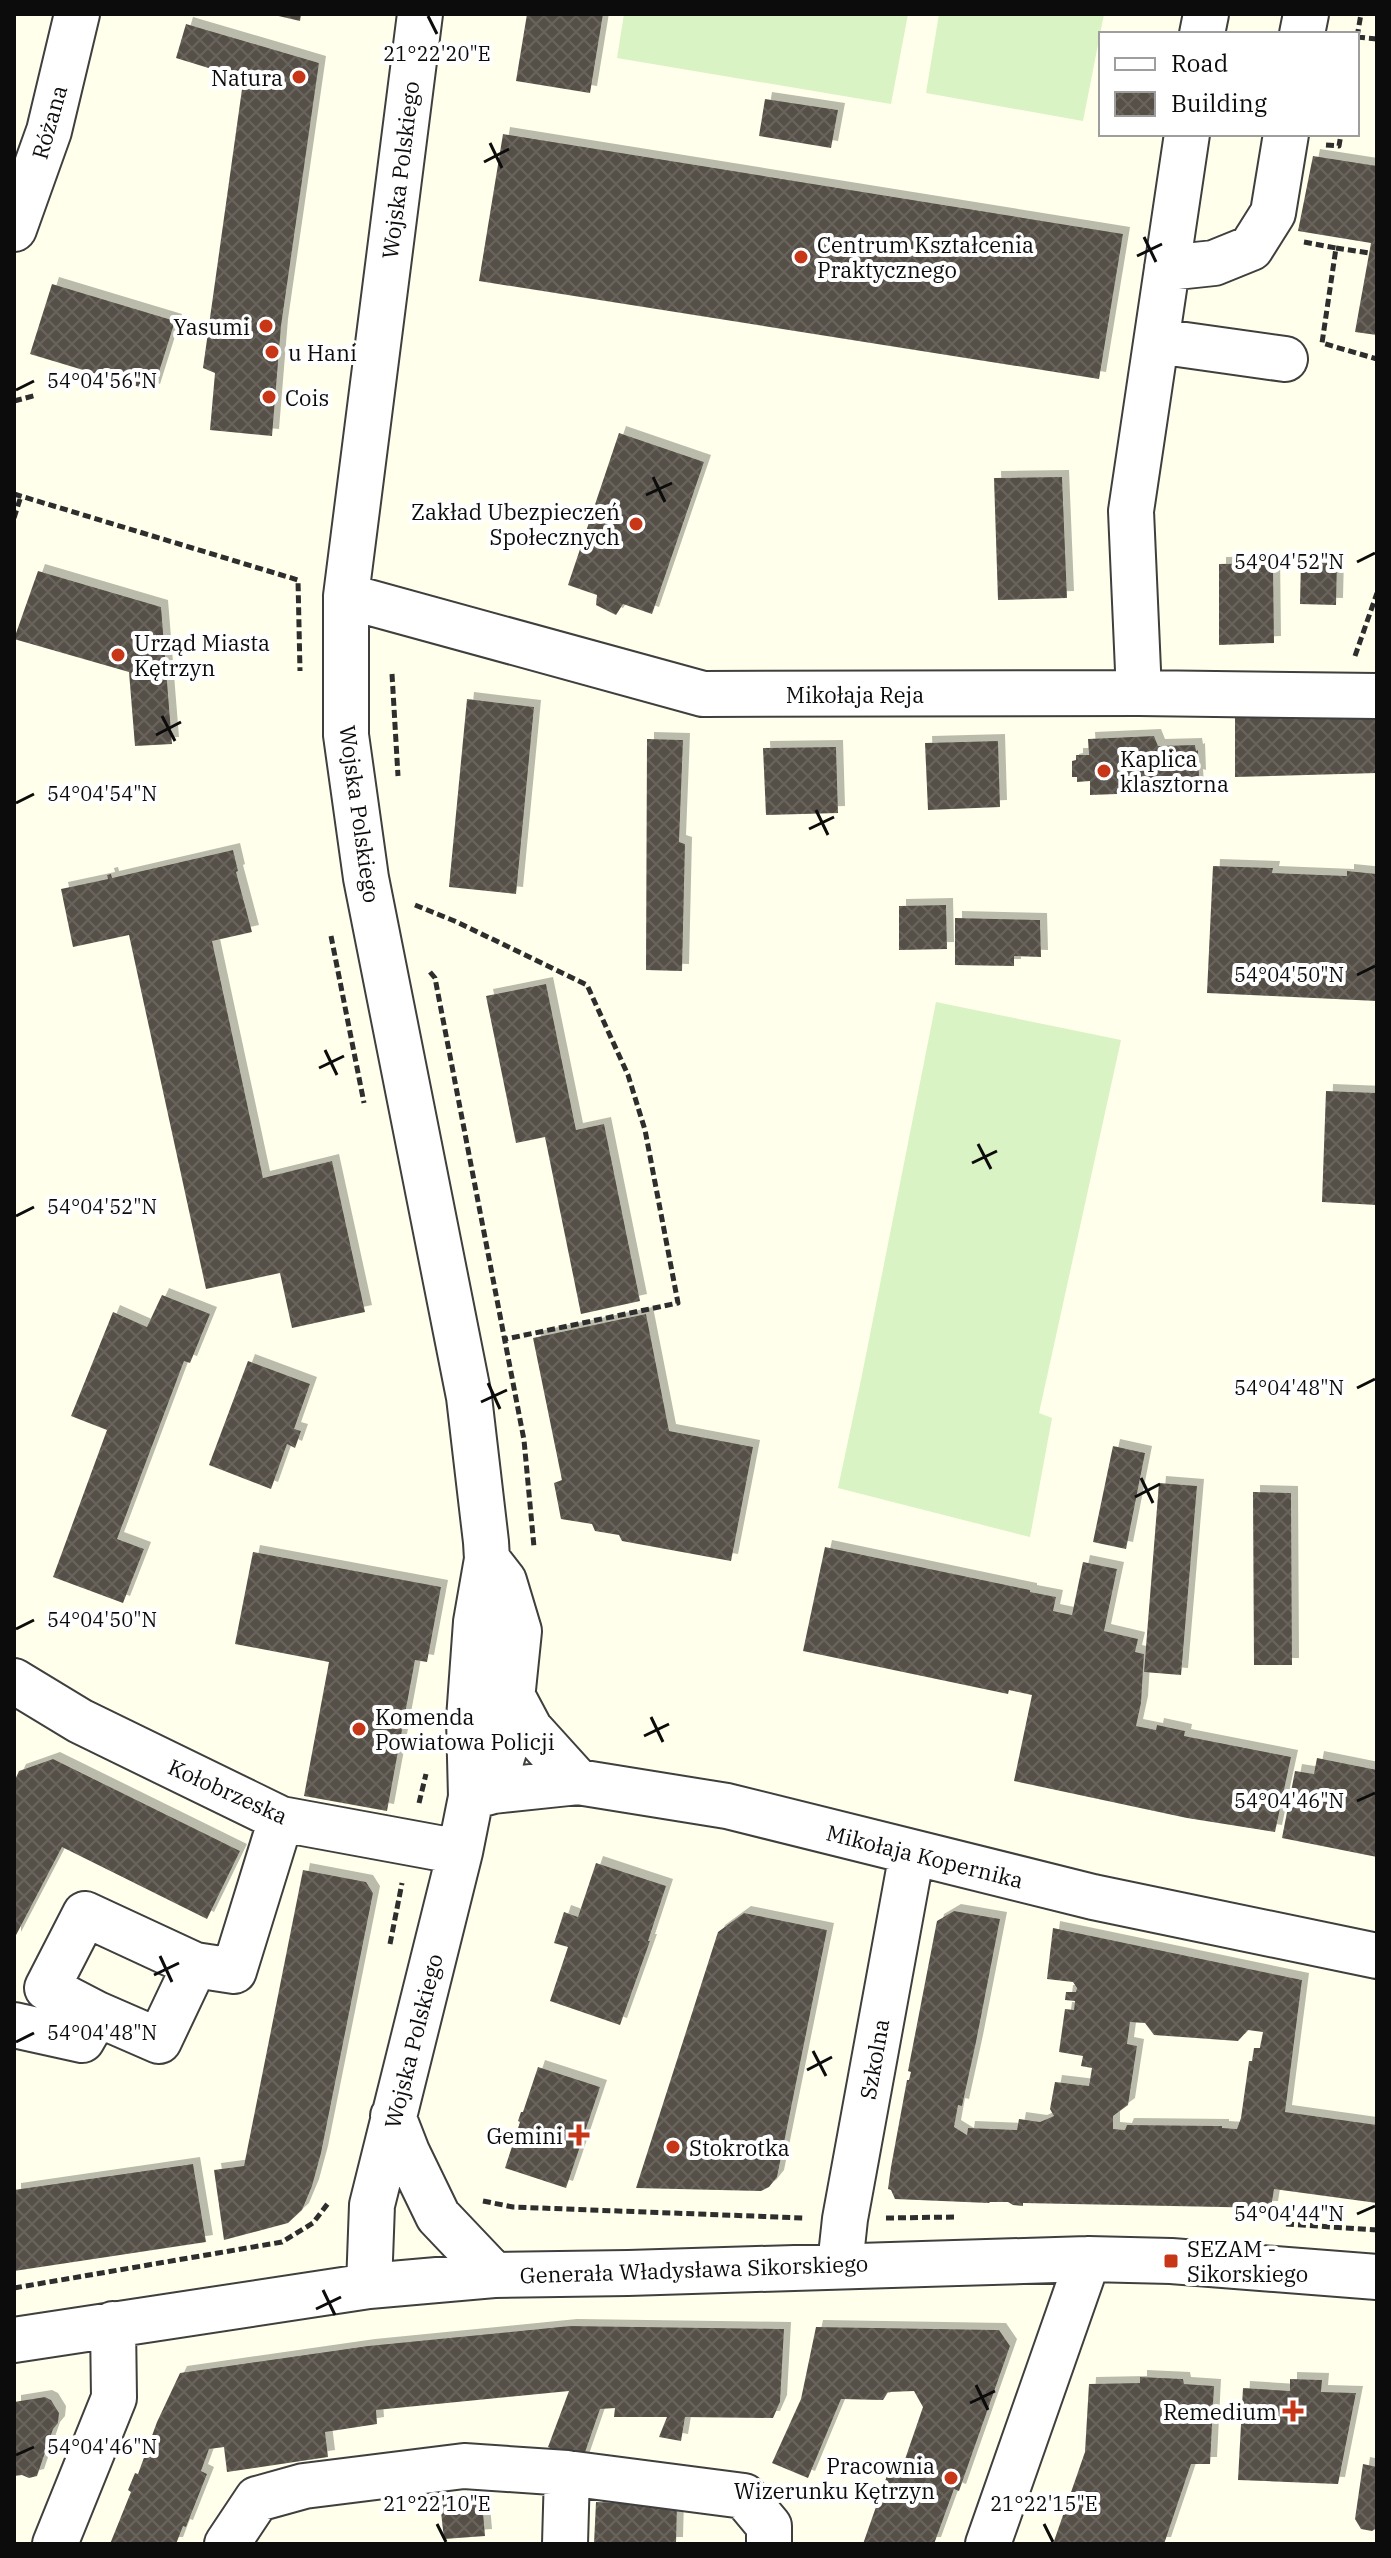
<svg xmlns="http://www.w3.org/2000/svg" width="1391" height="2558" font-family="'IBM Plex Serif',serif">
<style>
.pitch{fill:#d9f3c4}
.building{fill:url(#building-cross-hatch);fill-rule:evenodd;filter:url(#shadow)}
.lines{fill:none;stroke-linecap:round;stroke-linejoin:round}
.minor-casing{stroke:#3f3f3f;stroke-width:48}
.path{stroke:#2e2e2e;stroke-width:5;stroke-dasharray:8 4;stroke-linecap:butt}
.minor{stroke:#fff;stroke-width:44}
.ticks{fill:none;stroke:#0c0c0c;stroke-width:3}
.poi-dot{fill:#c83618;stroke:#fff;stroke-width:3}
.labels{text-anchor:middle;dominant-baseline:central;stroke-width:8;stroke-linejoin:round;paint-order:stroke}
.poi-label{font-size:22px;fill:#0c0c0c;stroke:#fff;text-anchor:start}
.street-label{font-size:22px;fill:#0c0c0c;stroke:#fff}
.ticks-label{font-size:20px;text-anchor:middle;fill:#0c0c0c;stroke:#fff;stroke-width:8;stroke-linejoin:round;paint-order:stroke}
</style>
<defs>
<pattern id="building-cross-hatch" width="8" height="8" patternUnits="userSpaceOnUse" patternTransform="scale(2)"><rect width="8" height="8" fill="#565047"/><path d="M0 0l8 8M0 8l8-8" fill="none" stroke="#69645d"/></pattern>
<filter id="shadow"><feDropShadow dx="7" dy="-7" stdDeviation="0" flood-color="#0004"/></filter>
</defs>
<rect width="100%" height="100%" fill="#ffffeb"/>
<path class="pitch" d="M624,14H908L891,104L617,58Z
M939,14H1104L1083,121L926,93Z
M936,1002L1121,1040L1039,1413L1052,1418L1030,1537L838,1488L862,1375Z"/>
<path class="building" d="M270,14H301L300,21Z
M527,14H603L590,93L516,81Z
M186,24L319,63L281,326L272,436L210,430L215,373L203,368L243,82L228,74L176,58Z
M765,99L838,110L831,148L759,136Z
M503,134L1123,234L1099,379L479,281Z
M1313,156L1377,166V335L1355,332L1371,243L1298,231Z
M52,284L175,321L153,391L30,354Z
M619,433L704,462L652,614L623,604L616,615L596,605L597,595L568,585Z
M1062,477L1067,598L998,600L994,478Z
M1301,561L1337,562L1336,605L1300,604Z
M1273,563L1274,643L1219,645V564Z
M38,571L161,607L172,744L135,746L129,672L14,639Z
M467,699L534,707L516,894L449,887Z
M1377,712V773L1235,777V715Z
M1154,736L1158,746L1195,745L1196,751L1198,750L1199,777L1196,776L1197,791L1090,795V781L1077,782V777H1072V761L1076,760V755H1089L1088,739Z
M647,739L683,740L679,842L685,844L682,971L646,970Z
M998,741L1000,807L928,810L925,743Z
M836,747L838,813L766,815L763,748Z
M233,850L238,871L236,872L252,932L212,941L263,1178L332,1161L365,1312L292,1328L280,1273L206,1289L129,935L73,947L61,889L108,879L107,875L111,874L112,878Z
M1213,866L1273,868L1272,873L1347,876V871L1377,874V1001L1207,993Z
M946,905L947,949L899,950V906Z
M955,918L1040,920L1041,957L1014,956V966L955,965Z
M546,984L576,1130L604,1124L640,1301L581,1314L545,1137L516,1143L486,996Z
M1326,1091L1377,1093V1205L1322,1202Z
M162,1295L210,1314L190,1363L184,1361L117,1539L144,1549L123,1603L53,1577L107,1430L71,1416L113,1312L147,1327Z
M646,1314L669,1431L753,1447L731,1561L622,1541L619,1535L595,1531L592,1524L561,1519L554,1483L562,1480L533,1338Z
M248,1361L310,1384L294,1429L301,1431L295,1448L287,1444L271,1489L209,1465Z
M1113,1446L1145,1453L1126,1549L1093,1542Z
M1159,1483L1197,1486L1181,1675L1144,1672Z
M1253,1492L1291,1493L1292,1665H1254Z
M825,1547L1030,1590V1592L1056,1597L1053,1611L1072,1615L1083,1562L1117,1569L1104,1631L1138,1639L1135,1652L1144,1654L1141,1703L1136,1726L1156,1730L1157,1725L1185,1731L1184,1736L1291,1757L1275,1832L1187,1818L1014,1781L1032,1695L1009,1690L1008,1694L803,1651Z
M253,1552L441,1587L427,1662L415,1660L387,1811L304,1796L329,1662L235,1644Z
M1317,1758L1377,1770V1857L1282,1838L1295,1771L1314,1774Z
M53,1759L240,1851L207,1919L62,1847L14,1939V1782L19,1771Z
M596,1863L666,1886L648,1941H650L620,2025L550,2001L568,1947L554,1943L564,1912L578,1917Z
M303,1870L366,1882L373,1893L321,2153L312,2186L302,2210L288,2223L224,2240L214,2170L244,2166Z
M954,1911L1000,1919L976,2042L962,2106L958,2105L954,2127L967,2135L968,2128L1017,2130L1019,2119L1040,2122L1054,2116L1050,2109L1055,2082L1089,2086L1092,2068L1081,2066L1083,2056L1059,2052L1065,2009L1074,2010L1075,2001L1065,2000L1066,1992H1076L1077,1988L1073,1982L1047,1979L1053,1928L1302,1980L1285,2112L1377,2125V2203L1274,2189L1271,2208L1023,2203V2206L1013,2205L1008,2202H990L989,2203L895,2199L891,2190L888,2189L891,2167L907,2080H909L911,2072L908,2071L936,1926L937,1921ZM1130,2022L1145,2023L1154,2035L1238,2041L1248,2030L1263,2032L1260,2048H1254L1252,2061H1249L1241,2118L1237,2129L1222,2128V2126L1127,2125L1125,2130L1113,2129V2116L1128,2105L1137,2046L1127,2044Z
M744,1913L827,1930L777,2177L769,2187L761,2191L636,2188L718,1932Z
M538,2067L600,2087L566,2188L505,2168L520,2122L518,2121L521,2112H523Z
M193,2164L206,2242L14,2271V2190Z
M570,2326L784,2329L780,2402L773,2418L685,2417L681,2441L659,2437L667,2417H614L615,2408L600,2409L582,2461L548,2447L569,2391L376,2410L377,2424L325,2432L328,2457L227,2472L224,2447L209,2449L201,2471L207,2474L186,2527L183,2526L176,2544H110L131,2492L128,2490L135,2473L138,2474L157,2422L180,2373L368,2346Z
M816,2327L999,2330L1010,2346L959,2491L954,2489L934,2544H863L890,2467L901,2471L923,2407L914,2391L888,2392L883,2400L841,2399L808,2478L772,2463L801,2399Z
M1140,2377L1183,2379L1184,2384L1214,2386L1210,2464H1191L1164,2544H1053L1085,2452L1089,2384L1140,2383Z
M1290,2379L1322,2380L1321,2392L1356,2393L1338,2484L1238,2480L1243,2388L1290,2391Z
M45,2397L51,2400L59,2413L58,2423L53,2429L37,2476L29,2478L22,2475L14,2476V2402Z
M1363,2464L1377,2467V2528L1372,2531L1361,2529L1355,2519Z
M482,2500L485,2536L444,2539L440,2503Z
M596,2502L677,2505L676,2544H594Z"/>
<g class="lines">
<defs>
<path id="minor" d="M1202,34L1206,14
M1302,34L1306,14
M14,229L49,131L77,14
M1167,268L1214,263L1251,248L1273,213L1286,134
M1157,341L1285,359
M346,596L703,694L1139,693L1377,696
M1139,693L1131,511L1187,134
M14,1681L80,1721L281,1819L460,1852
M513,1697L530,1729L578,1782L727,1806L1093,1897L1377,1956
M471,1797L496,1777L508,1738L519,1631L504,1581L487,1559
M471,1797L493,1791L578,1782
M97,2014L47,1988L85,1914L195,1965L234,1971L281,1819
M14,2025L82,2040L97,2014L159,2041L195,1965
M393,2116L407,2152L438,2216L494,2275
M840,2265L845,2219L912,1853
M369,2286L372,2205L460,1852L471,1797L469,1719L476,1622L487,1559L486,1542L469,1397L366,878L346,735V596L420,14
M14,2340L369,2286L494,2275L628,2273L1088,2259L1171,2261L1377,2277
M55,2544L114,2398L113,2324
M227,2544L257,2499L304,2486L464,2466L567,2473L744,2496L769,2526V2544
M565,2544L567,2473
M988,2544L1088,2259"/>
</defs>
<use href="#minor" class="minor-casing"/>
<path class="path" d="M1357,37L1361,14
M1357,37L1377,39
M1326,145L1339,146L1341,134
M1304,242L1336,248L1322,343L1377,359
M1336,248L1369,253
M14,401L37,395
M14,494L298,580L300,671
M14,518L21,496
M1355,656L1377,593
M392,674L398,776
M415,905L457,922L587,985L628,1075L645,1130L678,1303L506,1339
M331,936L364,1103
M430,972L435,978L524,1440L534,1547
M419,1803L426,1774
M390,1944L402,1883
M483,2201L513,2207L804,2218
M886,2218L956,2217
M1286,2224L1377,2230
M14,2288L282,2242L313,2223L329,2202"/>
<use href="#minor" class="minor"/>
</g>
<path class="ticks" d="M428,16L437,34M490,143L502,168M484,162L509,149M1144,237L1156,262M1137,256L1162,244M16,390L34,381M653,477L665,502M646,495L672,483M1357,562L1375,553M162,716L175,741M156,735L181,722M16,803L34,794M816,810L828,835M809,829L834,817M1357,975L1375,966M325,1050L337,1075M319,1068L344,1056M978,1144L991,1169M972,1163L997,1151M16,1216L34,1207M488,1383L500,1409M1357,1388L1375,1379M481,1402L507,1390M1141,1478L1153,1503M1135,1497L1160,1484M16,1629L34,1620M651,1717L663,1742M644,1736L669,1724M1357,1801L1375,1793M160,1956L172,1982M154,1975L179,1963M16,2042L34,2033M813,2051L826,2076M807,2070L832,2057M1357,2214L1375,2206M323,2290L335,2315M316,2309L341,2297M976,2385L988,2410M970,2403L995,2391M16,2455L34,2447M437,2524L446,2542M1044,2524L1053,2542"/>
<g class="poi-dot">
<circle cx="299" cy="77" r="8"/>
<circle cx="801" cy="257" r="8"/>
<circle cx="266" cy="326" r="8"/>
<circle cx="272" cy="352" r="8"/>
<circle cx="269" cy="397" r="8"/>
<circle cx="636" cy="524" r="8"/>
<circle cx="118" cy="655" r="8"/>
<circle cx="1104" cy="771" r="8"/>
<circle cx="359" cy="1729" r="8"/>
<path d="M575 2123h8v8h8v8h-8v8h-8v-8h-8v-8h8z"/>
<circle cx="673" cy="2147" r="8"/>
<rect x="1163" y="2253" width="16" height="16" rx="4"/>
<path d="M1289 2399h8v8h8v8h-8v8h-8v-8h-8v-8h8z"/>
<circle cx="951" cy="2478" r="8"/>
</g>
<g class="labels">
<g class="poi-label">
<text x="283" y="77" text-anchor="end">Natura</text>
<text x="817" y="244">Centrum Kształcenia<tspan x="817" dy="25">Praktycznego</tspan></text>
<text x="250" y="326" text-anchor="end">Yasumi</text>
<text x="288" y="352">u Hani</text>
<text x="285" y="397">Cois</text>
<text x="620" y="511" text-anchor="end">Zakład Ubezpieczeń<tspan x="620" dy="25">Społecznych</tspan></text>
<text x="134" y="642">Urząd Miasta<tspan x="134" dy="25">Kętrzyn</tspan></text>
<text x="1120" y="758">Kaplica<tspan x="1120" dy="25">klasztorna</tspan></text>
<text x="375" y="1716">Komenda<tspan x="375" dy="25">Powiatowa Policji</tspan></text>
<text x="563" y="2135" text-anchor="end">Gemini</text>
<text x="689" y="2147">Stokrotka</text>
<text x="1187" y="2248">SEZAM -<tspan x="1187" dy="25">Sikorskiego</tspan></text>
<text x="1277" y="2411" text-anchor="end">Remedium</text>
<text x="935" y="2465" text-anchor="end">Pracownia<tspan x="935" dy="25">Wizerunku Kętrzyn</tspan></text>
</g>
<g class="street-label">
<text transform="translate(49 122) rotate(-74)">Różana</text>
<text transform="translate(400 170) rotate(-83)">Wojska Polskiego</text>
<text x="855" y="694">Mikołaja Reja</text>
<text transform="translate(360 814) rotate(82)">Wojska Polskiego</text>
<text transform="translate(228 1791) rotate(24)">Kołobrzeska</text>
<text transform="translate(925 1856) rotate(14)">Mikołaja Kopernika</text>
<text transform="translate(413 2041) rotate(-76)">Wojska Polskiego</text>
<text transform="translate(874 2059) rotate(-80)">Szkolna</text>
<text transform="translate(694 2269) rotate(-2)">Generała Władysława Sikorskiego</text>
</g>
</g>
<g class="ticks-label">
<text x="437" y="61">21°22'20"E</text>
<text x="102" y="388">54°04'56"N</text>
<text x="1289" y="569">54°04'52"N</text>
<text x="102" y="801">54°04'54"N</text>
<text x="1289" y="982">54°04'50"N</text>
<text x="102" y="1214">54°04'52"N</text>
<text x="1289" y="1395">54°04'48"N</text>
<text x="102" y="1627">54°04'50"N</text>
<text x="1289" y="1808">54°04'46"N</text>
<text x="102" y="2040">54°04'48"N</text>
<text x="1289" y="2221">54°04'44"N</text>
<text x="102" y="2454">54°04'46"N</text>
<text x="437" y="2511">21°22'10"E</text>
<text x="1044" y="2511">21°22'15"E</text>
</g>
<rect width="1391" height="2558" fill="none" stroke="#0c0c0c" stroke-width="32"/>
<rect x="1099" y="32" width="260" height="104" fill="#ffffff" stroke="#9e9e9e" stroke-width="2"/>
<rect x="1115" y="58" width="40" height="12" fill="#ffffff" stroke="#9e9e9e" stroke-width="2"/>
<text x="1171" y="72" font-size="24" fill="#0c0c0c">Road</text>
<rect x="1115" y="92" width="40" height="24" fill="url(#building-cross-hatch)" stroke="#9e9e9e" stroke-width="2"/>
<text x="1171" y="112" font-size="24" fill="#0c0c0c">Building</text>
</svg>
